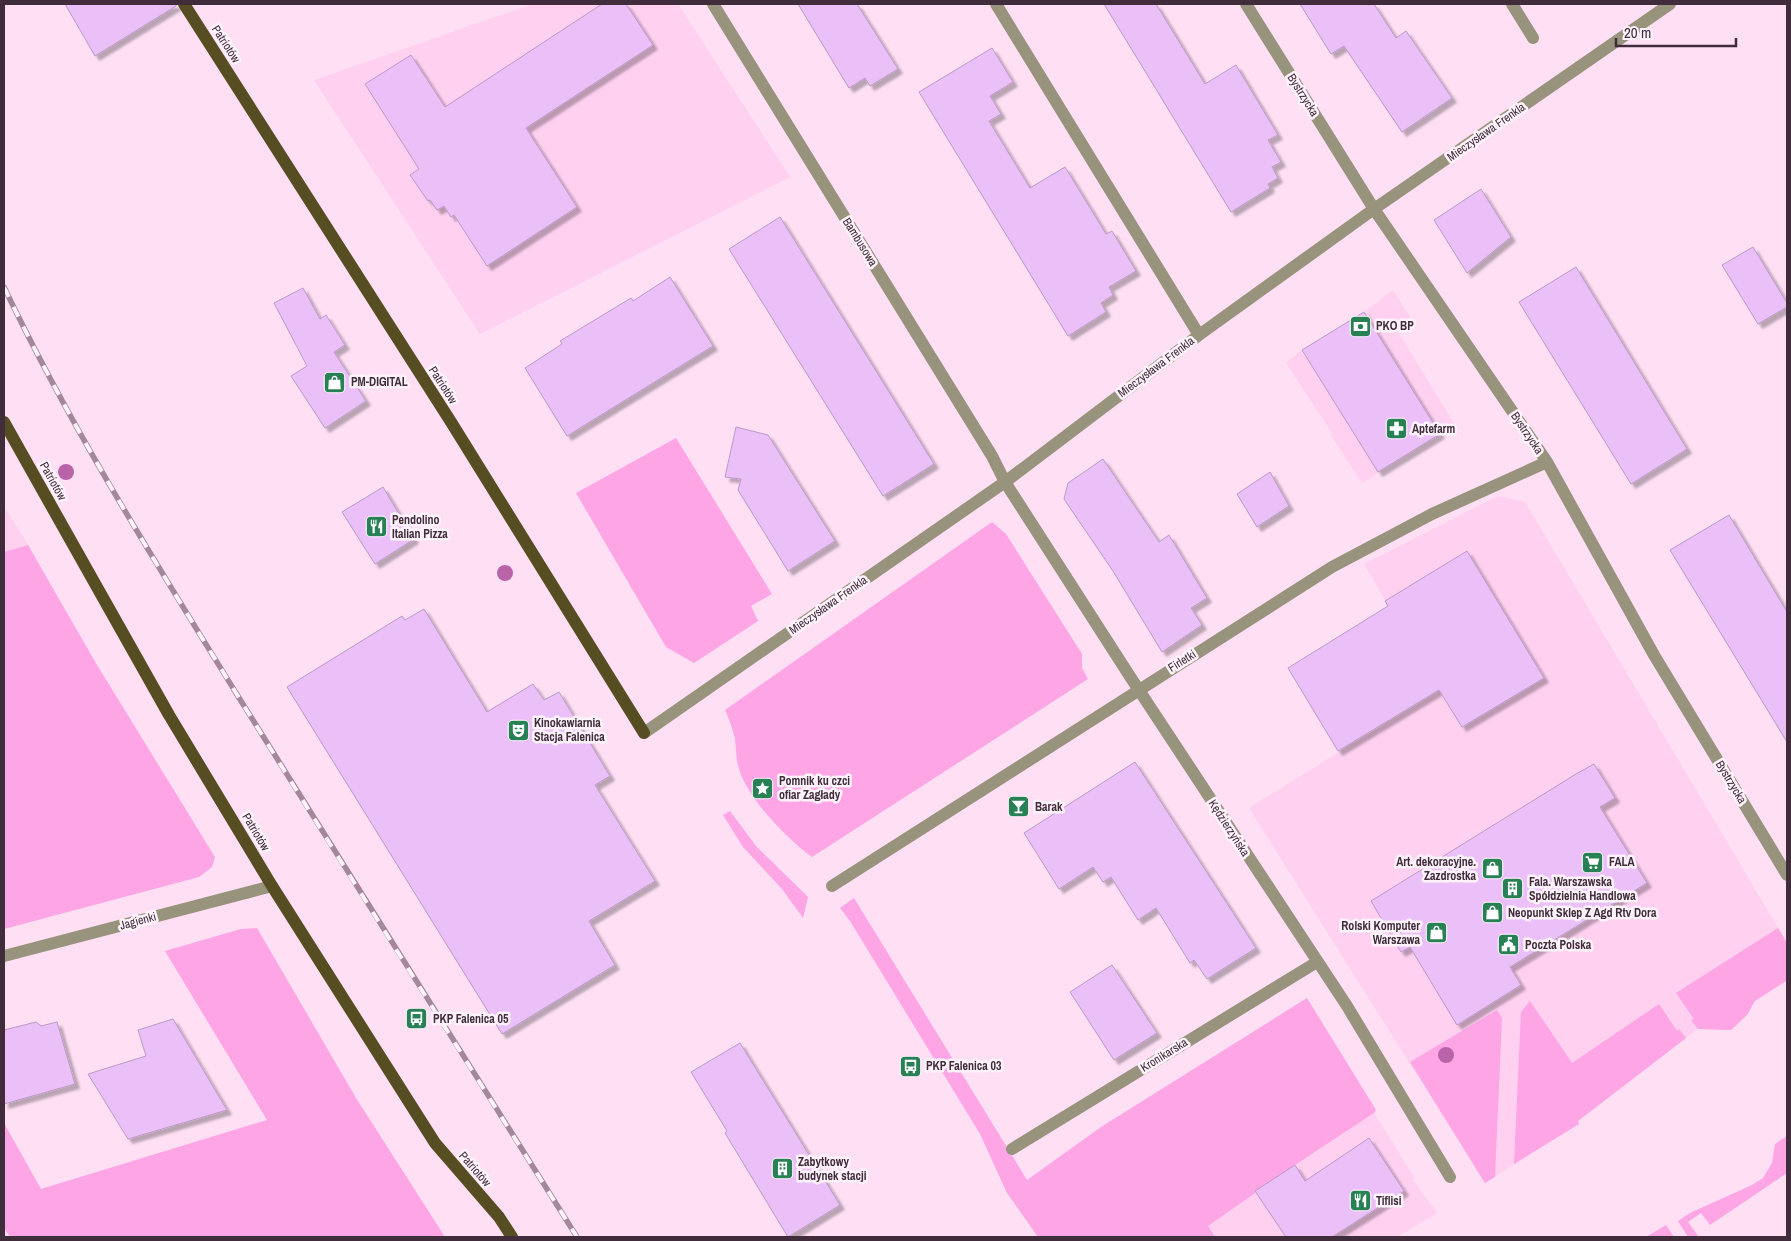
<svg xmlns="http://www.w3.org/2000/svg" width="1791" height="1241" font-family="'Archivo Narrow',sans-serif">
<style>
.built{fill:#ffd0f0}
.green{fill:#fea5e5}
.building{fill:#ebc0f9;stroke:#bb99c6;filter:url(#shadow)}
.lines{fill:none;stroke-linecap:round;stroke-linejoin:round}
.minor{stroke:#98937c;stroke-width:12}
.major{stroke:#564d22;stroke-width:12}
.rail-casing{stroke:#a2889a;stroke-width:5.5}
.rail{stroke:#fef3fa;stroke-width:4;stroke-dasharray:11;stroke-linecap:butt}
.tree{fill:#b964a9}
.labels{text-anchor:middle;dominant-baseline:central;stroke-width:5;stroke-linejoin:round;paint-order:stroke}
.street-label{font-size:12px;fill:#402c3a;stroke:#fef3fa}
.poi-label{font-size:12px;font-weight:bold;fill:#402c3a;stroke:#fef3fa;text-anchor:start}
</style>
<defs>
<filter id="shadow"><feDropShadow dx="4.5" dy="4.5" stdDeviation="1" flood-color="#0004"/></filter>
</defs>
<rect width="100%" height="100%" fill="#fedff4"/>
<path class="built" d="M533,4H678L790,177L480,334L314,80Z
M1393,290L1410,317L1395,327L1455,425L1362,483L1331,435L1332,433L1286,363L1302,350L1364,312Z
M1498,496L1525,502L1787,943V973L1786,981L1755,1001L1747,1015L1731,1030L1698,1029L1578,1121L1579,1124L1485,1183L1249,808L1439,690L1364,564Z
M4,506L28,545L4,552Z
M1374,1113L1415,1179L1413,1180L1437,1213L1397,1237H1215L1207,1226L1255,1191Z"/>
<path class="green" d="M676,438L772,594L751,606L758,621L694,663L666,647L576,493Z
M992,522L1006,534L1082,654V668L1088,679L812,857C787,839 748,799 739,769C736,759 736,749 735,739C733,729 729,719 725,710Z
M28,545L97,665L215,857L212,867L199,877L4,929V552Z
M730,811L756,846L808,897L803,918L782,889L743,847L723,815Z
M854,898L1027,1180L1101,1127L1307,998L1376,1110L1374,1113L1295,1165L1208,1226L1215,1237H1038L1007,1193L980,1134L850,921L840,908Z
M257,928L356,1098L445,1237H10L4,1228V1123L41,1189L267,1120L165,951L241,929Z
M1778,928L1787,943V973L1786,981L1755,1001L1747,1015L1731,1030L1698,1029L1691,1020L1694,1019L1676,993Z
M1530,1001L1572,1063L1659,1004L1677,1031L1679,1029L1686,1038L1578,1121L1579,1124L1514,1164L1521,1012Z
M1497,1010L1502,1018L1495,1177L1485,1183L1410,1062Z
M1787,1136V1173L1710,1225L1701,1213L1688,1222L1699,1237H1688L1678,1221L1690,1213L1752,1185L1763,1178L1772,1163L1775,1144Z
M1666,1225L1674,1237H1646Z"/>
<path class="building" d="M65,4H176V6L95,56Z
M602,4H626L653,45L526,128L577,207L487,266L454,215L451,217L444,206L437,210L430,200L428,201L410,175L419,169L365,84L411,55L445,107Z
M798,4H857L898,69L870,86L865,78L849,88Z
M1104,4H1156L1205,84L1236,65L1278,135L1268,140L1281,162L1272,167L1278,178L1268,184L1270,188L1231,212Z
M1300,4H1374L1396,38L1406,31L1452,98L1402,132L1344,46L1331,54Z
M992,48L1013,82L990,96L1001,114L989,121L1030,188L1065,167L1106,234L1112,231L1136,271L1109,287L1113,295L1101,303L1106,312L1068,336L919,92Z
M1481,189L1511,237L1467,273L1434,220Z
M780,217L934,464L883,496L729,249Z
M1753,247L1787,303V307L1758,324L1722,265Z
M1576,267L1687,449L1631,484L1519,302Z
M670,277L713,346L567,436L525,368L562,344L560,341L631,298L633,301Z
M303,288L320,319L326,315L345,345L334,352L366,401L325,428L291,376L307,366L274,303Z
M1364,312L1440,434L1378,472L1302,350Z
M736,427L768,435L835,541L788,571L738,490L741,479L725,477Z
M1103,459L1159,542L1169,535L1207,598L1191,608L1202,625L1162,652L1113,571L1064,499L1068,483Z
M1270,472L1289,506L1257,527L1237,494Z
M383,487L414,539L375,564L342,512Z
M1729,515L1787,612V742L1670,550Z
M1467,551L1544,678L1462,727L1439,690L1338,751L1288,668L1388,606L1385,601Z
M424,609L487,712L533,684L544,700L559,692L610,776L595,785L655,881L589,921L615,965L502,1034L287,687L402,616L405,620Z
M1135,762L1256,948L1207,979L1194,960L1190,963L1156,908L1138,920L1111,877L1103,882L1093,867L1059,889L1024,833Z
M1594,764L1615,798L1600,807L1647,883L1510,967L1521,985L1457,1025L1410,947L1401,952L1371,901L1576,774Z
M1112,965L1157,1033L1114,1060L1070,992Z
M173,1019L227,1110L128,1139L88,1074L146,1056L138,1030Z
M36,1022L41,1026L57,1022L75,1084L4,1104V1030Z
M740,1043L840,1205L788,1237L725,1133L727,1131L691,1072Z
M1369,1138L1404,1191L1332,1237H1286L1255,1191L1295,1165L1305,1181Z"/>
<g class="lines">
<path class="minor" d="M713,4L992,456L1005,482L1131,678L1347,1006L1450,1177
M996,4L1199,335
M1246,4L1374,209L1547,462L1654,655L1787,875
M1512,4L1533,38
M644,733L1005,482L1199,335L1374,209L1670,4
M832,886L1332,567L1432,514L1547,462
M4,956L272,886
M1012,1149L1317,962"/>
<path class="major" d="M184,4L451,422L644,733
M4,422L169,715L272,886L435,1143L499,1217L512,1237"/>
<defs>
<path id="rail" d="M4,287C71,428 154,560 236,693C349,875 463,1056 577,1237"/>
</defs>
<use href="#rail" class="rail-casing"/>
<use href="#rail" class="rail"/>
</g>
<g class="tree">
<circle cx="66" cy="472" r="8"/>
<circle cx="505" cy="573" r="8"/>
<circle cx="1446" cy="1055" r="8"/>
</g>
<defs>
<symbol id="bank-square" viewBox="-11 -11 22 22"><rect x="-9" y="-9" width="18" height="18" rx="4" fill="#288055" stroke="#fef3fa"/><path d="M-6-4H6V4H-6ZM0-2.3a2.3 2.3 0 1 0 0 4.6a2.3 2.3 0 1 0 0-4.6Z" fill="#fff"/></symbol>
<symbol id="shop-square" viewBox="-11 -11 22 22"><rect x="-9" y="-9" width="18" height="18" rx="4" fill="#288055" stroke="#fef3fa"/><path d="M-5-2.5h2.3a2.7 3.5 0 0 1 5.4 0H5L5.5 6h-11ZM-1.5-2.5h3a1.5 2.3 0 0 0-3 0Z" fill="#fff"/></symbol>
<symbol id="pharmacy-square" viewBox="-11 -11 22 22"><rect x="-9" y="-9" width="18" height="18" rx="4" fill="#288055" stroke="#fef3fa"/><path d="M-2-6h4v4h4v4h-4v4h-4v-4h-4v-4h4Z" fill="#fff"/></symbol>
<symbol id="restaurant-square" viewBox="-11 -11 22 22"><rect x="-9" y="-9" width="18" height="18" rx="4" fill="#288055" stroke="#fef3fa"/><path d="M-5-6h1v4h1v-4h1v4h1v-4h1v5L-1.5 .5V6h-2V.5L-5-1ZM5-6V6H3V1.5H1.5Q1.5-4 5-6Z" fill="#fff"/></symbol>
<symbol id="theatre-square" viewBox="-11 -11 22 22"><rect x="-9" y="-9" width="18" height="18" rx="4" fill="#288055" stroke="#fef3fa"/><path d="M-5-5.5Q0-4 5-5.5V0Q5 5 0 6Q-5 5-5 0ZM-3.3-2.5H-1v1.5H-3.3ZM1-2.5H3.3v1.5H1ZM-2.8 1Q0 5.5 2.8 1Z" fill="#fff"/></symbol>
<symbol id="sight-square" viewBox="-11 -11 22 22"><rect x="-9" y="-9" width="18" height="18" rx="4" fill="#288055" stroke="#fef3fa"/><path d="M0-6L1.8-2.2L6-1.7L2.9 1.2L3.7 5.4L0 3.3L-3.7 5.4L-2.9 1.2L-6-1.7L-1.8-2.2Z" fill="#fff"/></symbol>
<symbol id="bar-square" viewBox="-11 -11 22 22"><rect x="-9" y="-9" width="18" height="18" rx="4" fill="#288055" stroke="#fef3fa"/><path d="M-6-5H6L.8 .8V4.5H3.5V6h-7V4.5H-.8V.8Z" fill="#fff"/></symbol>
<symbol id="supermarket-square" viewBox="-11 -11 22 22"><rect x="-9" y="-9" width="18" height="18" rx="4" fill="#288055" stroke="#fef3fa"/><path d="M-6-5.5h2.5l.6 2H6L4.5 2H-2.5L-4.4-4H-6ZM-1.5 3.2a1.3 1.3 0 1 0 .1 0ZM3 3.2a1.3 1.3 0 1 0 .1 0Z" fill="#fff"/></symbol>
<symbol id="building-square" viewBox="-11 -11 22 22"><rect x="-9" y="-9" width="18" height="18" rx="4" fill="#288055" stroke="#fef3fa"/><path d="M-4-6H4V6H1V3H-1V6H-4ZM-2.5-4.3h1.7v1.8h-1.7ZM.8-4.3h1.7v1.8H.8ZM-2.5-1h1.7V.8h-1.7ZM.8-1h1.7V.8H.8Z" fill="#fff"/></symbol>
<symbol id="civic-square" viewBox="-11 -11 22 22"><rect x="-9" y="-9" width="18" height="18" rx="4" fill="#288055" stroke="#fef3fa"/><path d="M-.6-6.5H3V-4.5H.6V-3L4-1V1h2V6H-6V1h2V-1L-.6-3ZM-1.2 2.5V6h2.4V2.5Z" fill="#fff"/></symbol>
<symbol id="bus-square" viewBox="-11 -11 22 22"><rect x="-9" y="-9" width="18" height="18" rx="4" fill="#288055" stroke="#fef3fa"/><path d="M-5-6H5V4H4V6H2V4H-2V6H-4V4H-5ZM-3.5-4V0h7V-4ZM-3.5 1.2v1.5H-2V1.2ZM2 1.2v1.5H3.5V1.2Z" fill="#fff"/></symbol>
</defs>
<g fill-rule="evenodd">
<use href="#bank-square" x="1348" y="314" width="25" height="25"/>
<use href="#shop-square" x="322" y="370" width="25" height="25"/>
<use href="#pharmacy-square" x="1384" y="416" width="25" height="25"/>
<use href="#restaurant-square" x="364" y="514" width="25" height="25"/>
<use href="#theatre-square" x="506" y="718" width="25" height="25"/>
<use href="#sight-square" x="750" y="776" width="25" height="25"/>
<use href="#bar-square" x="1006" y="794" width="25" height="25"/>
<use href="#supermarket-square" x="1580" y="850" width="25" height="25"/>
<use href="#shop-square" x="1480" y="856" width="25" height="25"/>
<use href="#building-square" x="1500" y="876" width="25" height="25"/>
<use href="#shop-square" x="1480" y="900" width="25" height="25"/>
<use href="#shop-square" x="1424" y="920" width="25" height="25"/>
<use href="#civic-square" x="1496" y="932" width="25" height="25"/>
<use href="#bus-square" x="404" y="1006" width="25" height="25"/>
<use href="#bus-square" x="898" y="1054" width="25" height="25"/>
<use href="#building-square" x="770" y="1156" width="25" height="25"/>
<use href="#restaurant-square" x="1348" y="1188" width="25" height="25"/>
</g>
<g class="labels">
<g class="street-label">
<text transform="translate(226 44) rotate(57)">Patriotów</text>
<text transform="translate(1303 95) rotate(58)">Bystrzycka</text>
<text transform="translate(1486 132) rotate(-35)">Mieczysława Frenkla</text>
<text transform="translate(860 242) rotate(58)">Bambusowa</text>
<text transform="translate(1156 367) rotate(-37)">Mieczysława Frenkla</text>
<text transform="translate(443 385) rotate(57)">Patriotów</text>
<text transform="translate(1527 433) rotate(56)">Bystrzycka</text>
<text transform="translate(53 481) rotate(61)">Patriotów</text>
<text transform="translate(828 605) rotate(-35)">Mieczysława Frenkla</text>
<text transform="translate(1182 661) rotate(-32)">Firletki</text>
<text transform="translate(1731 782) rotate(59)">Bystrzycka</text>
<text transform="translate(1229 828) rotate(57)">Kędzierzyńska</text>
<text transform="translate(256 832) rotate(59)">Patriotów</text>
<text transform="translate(138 921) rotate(-15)">Jagienki</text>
<text transform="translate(1164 1055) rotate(-32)">Kronikarska</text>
<text transform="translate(475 1169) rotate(49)">Patriotów</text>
</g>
<g class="poi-label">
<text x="1376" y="326">PKO BP</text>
<text x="351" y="382">PM-DIGITAL</text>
<text x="1412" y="429">Aptefarm</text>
<text x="392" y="520">Pendolino<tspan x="392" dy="14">Italian Pizza</tspan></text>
<text x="534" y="723">Kinokawiarnia<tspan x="534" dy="14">Stacja Falenica</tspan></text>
<text x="779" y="781">Pomnik ku czci<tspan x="779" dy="14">ofiar Zagłady</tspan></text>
<text x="1035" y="807">Barak</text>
<text x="1476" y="862" text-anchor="end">Art. dekoracyjne.<tspan x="1476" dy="14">Zazdrostka</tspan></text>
<text x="1609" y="862">FALA</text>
<text x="1529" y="882">Fala. Warszawska<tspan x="1529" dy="14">Spółdzielnia Handlowa</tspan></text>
<text x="1508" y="913">Neopunkt Sklep Z Agd Rtv Dora</text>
<text x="1420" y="926" text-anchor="end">Rolski Komputer<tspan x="1420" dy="14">Warszawa</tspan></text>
<text x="1525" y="945">Poczta Polska</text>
<text x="433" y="1019">PKP Falenica 05</text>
<text x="926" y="1066">PKP Falenica 03</text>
<text x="798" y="1162">Zabytkowy<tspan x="798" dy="14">budynek stacji</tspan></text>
<text x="1376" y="1201">Tiflisi</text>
</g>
</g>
<rect width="1791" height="1241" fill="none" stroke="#402c3a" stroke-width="10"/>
<path d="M1616 38v8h120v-8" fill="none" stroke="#402c3a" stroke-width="2.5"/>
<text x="1624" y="38" font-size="15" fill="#402c3a" stroke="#fef3fa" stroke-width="4" paint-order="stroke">20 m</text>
</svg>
